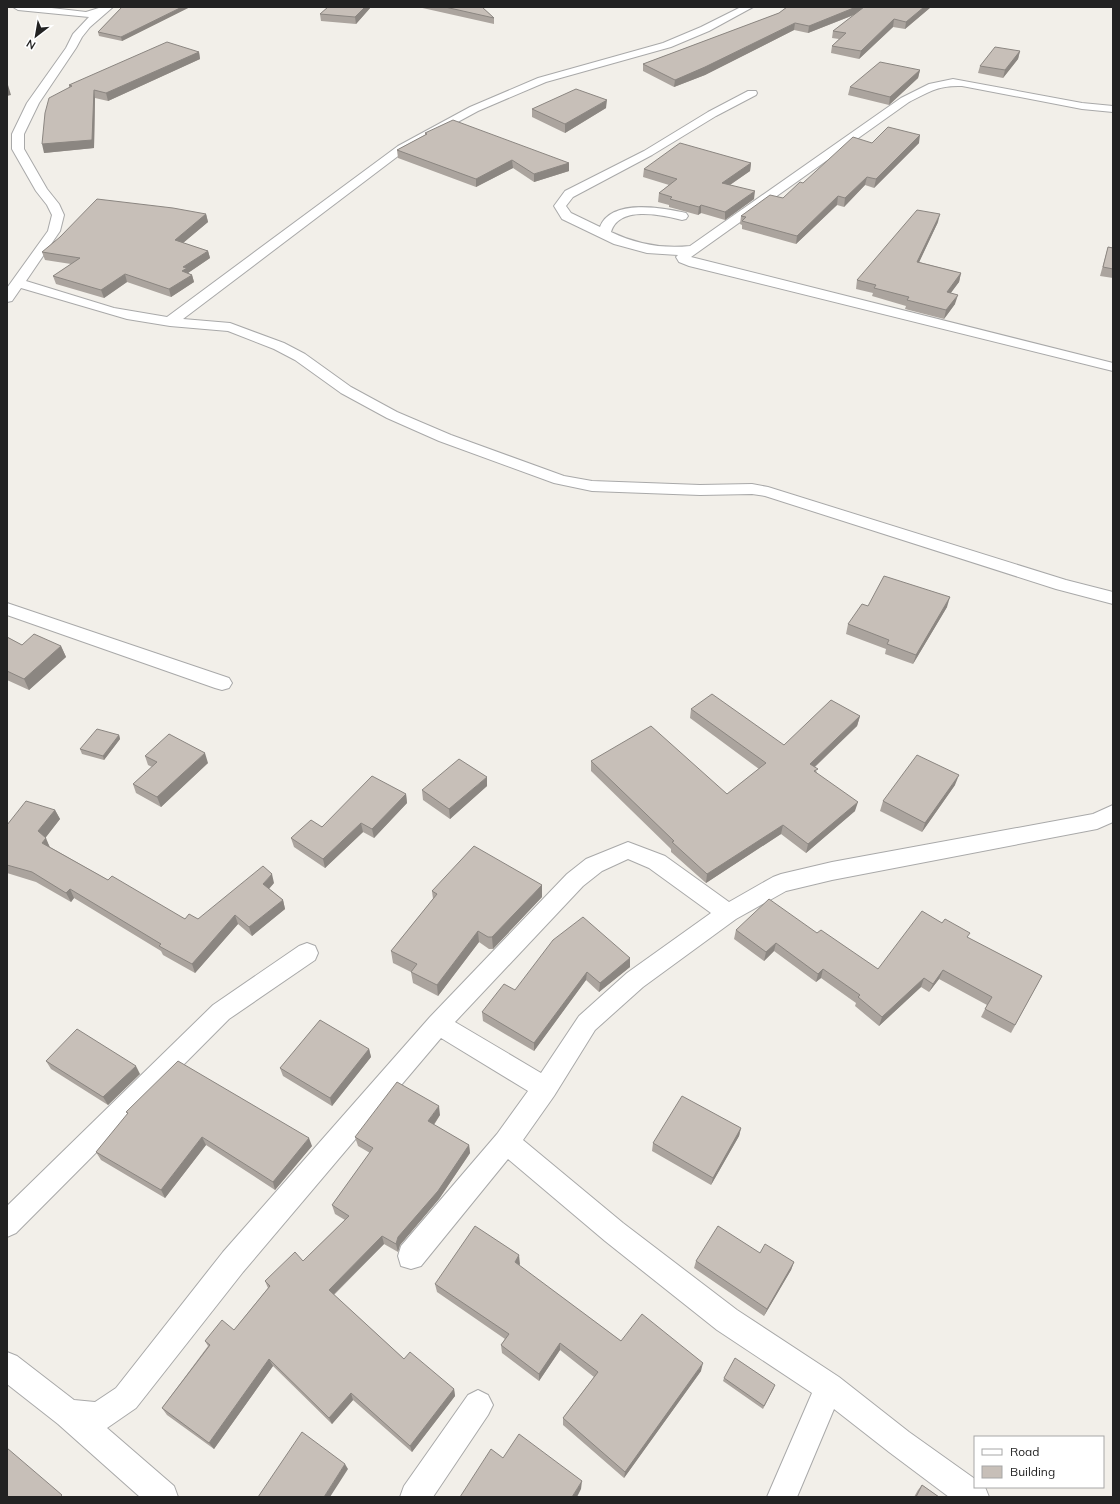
<svg xmlns="http://www.w3.org/2000/svg" width="1120" height="1504" font-family="Mulish,sans-serif">
<style>
.lines{fill:none;stroke-linecap:round;stroke-linejoin:round}
.street-casing{stroke:#a9a9a9;stroke-width:2}
.street{fill:#fff;fill-rule:evenodd}
.wall{fill:#aba49e}
.shaded-wall{fill:#8b8681}
.building{fill:#c7bfb8;stroke:#8b8681}
</style>
<rect width="100%" height="100%" fill="#f2efe9"/>
<g class="lines">
<defs>
<path id="street" d="M13,7H43L86,12L102,7H113L90,27L82,37L76,48L39,103L24,134V149L47,189L59,204L64,215L60,231L26,281L114,308L167,317L398,146L470,107L538,78L663,43L701,27L741,7H753L709,31L671,47L546,82L478,111L406,150L183,319L230,323L284,343L305,354L351,387L397,412L451,435L564,476L592,481L700,485L752,484L768,487L1066,580L1113,592V604L1056,589L765,496L752,494L700,495L592,491L554,483L439,441L387,418L341,393L295,360L274,349L228,331L170,326L127,319L21,288L12,301L7,302V288L48,231L52,215L47,205L36,191L12,149V134L27,103L66,48L73,34L89,17L18,10Z
M953,79L1082,103L1113,106V112L1082,109L962,86C939,85 928,92 909,102L691,257L1113,363V371L689,266L679,262L676,257L678,255L647,253L614,244L562,219L554,206L565,191L644,151L708,112L748,91H756L757,93L756,95L716,116L652,155L573,197L566,206L571,213L600,227C611,198 664,208 686,213L688,216L686,219L682,220C662,215 619,205 611,232C636,244 662,249 690,246L901,98L929,84Z
M7,603L229,678L232,683L229,688L222,690L215,688L7,615Z
M1113,805V822L1097,829L832,880L786,891L736,919L643,987L595,1030L554,1096L523,1140L623,1223L737,1310L839,1377L909,1432L975,1479V1487H985L989,1497H949L889,1452L834,1409L797,1497H767L812,1393L717,1330L605,1241L508,1159L421,1266L411,1269L401,1266L398,1256L401,1246L497,1134L528,1091L441,1038L243,1272L136,1408L107,1428L174,1486L178,1497H140L58,1424L7,1384V1352L17,1356L74,1400L95,1402L116,1388L223,1252L430,1017L567,874L586,859L628,842L665,856L729,902L773,877L781,874L832,862L1093,814ZM628,859L649,868L711,913L627,973L579,1016L541,1073L455,1022L583,886L602,871Z
M307,943L315,946L318,953L315,960L229,1019L16,1233L7,1237V1206L213,1005L299,946Z
M478,1390L488,1395L493,1405L488,1415L433,1497H400L404,1486L468,1395Z"/>
</defs>
<use href="#street" class="street-casing"/>
<use href="#street" class="street"/>
</g>
<path class="wall" d="M122,7H190L122,41L99,36L98,32Z
M328,7H371L356,24L321,21L320,14Z
M418,7H482L494,18V24Z
M787,7H931L905,29L893,27L859,59L831,53L832,46L839,39L832,38L833,31L854,15L808,33L794,30L705,75L674,87L643,71V64L779,13Z
M1020,51L1018,59L1003,78L978,73L980,66Z
M199,52L200,59L108,101L95,98L94,148L44,153L69,87V85Z
M920,70L918,78L889,105L848,95L850,87Z
M606,108L565,133L532,117V109Z
M425,133L569,163V171L534,182L513,168L476,187L398,158L397,150L425,135Z
M872,143H919L874,188L865,185L844,207L837,205L796,244L742,229V225L740,224L741,216L783,198L803,183Z
M751,163L750,171L730,185L754,199L725,220L701,213L698,215L669,207V205L658,202L659,193L669,185L643,177L644,169Z
M206,214L208,222L183,243L208,251L210,258L188,273L192,275L194,282L171,297L127,282L104,298L56,284L53,276L71,264L45,260L42,252Z
M938,222L919,262L961,273L959,282L950,293L955,304L944,319L905,309L906,306L872,296L873,293L856,289L857,280Z
M1108,247L1113,248V278L1100,276Z
M868,606L947,607L913,664L885,654L886,649L846,634L848,624Z
M7,637L22,645L61,646L66,657L29,690L7,680Z
M691,709L784,745L860,716L857,726L815,767L817,773L855,811L806,853L781,834L706,883L671,852V849L591,771V761L727,794L759,769L690,718Z
M119,735L120,739L104,760L82,754L80,749Z
M145,756L208,763L161,807L136,793L133,784L152,767L148,765Z
M955,785L922,832L880,811L883,801Z
M487,786L450,819L423,800L422,790Z
M406,794L407,803L374,838L363,832L325,868L294,847L291,838Z
M55,810L60,819L45,838L50,847L108,880L185,919H198L274,883L269,889L283,900L285,909L252,936L238,924L195,973L163,955L161,951L74,898L71,902L36,882L7,873V825Z
M432,891L542,897L493,949H489L479,942L438,996L413,983L411,972L393,963L391,951L433,899Z
M736,930L817,933L878,969L968,938L1042,976L1011,1033L981,1017L987,1005L939,979L929,992L921,987L879,1026L855,1006L856,1003L821,978L816,982L774,951L764,961L734,939Z
M630,958V967L599,992L586,980L534,1051L483,1021L482,1012L515,990Z
M369,1049L371,1057L332,1106L283,1076L280,1068Z
M46,1061L140,1074L108,1105L51,1069Z
M126,1112L312,1146L275,1190L206,1145L165,1198L101,1160L96,1152L128,1114Z
M440,1115L434,1125L469,1145L470,1153L439,1199L400,1245L398,1252L384,1244L334,1295L404,1359L454,1389L455,1396L412,1452L353,1400L332,1424L273,1366L214,1449L167,1415L162,1408L208,1346L205,1341L234,1330L268,1288L265,1281L303,1261L345,1220L335,1214L332,1205L370,1153L358,1146L355,1137Z
M741,1128L739,1136L711,1185L652,1151L653,1143Z
M696,1261L794,1262L791,1270L764,1316L694,1268Z
M520,1264L519,1266L621,1341L701,1371L624,1478L563,1425V1418L594,1377L560,1350L539,1381L502,1353L501,1345L505,1339L437,1292L435,1284Z
M724,1378L774,1388L763,1409L723,1381Z
M922,1485L939,1497H914L918,1490Z"/>
<path class="shaded-wall" d="M182,7H190L122,41L121,37Z
M365,7H371L356,24L355,17Z
M856,7H867L866,10L808,33L809,26Z
M924,7H931L905,29L906,22Z
M894,19L893,27L859,59L861,51Z
M795,23L794,30L705,75L674,87L675,80Z
M1020,51L1018,59L1003,78L1005,70Z
M199,52L200,59L108,101L106,93Z
M920,70L918,78L889,105L890,97Z
M7,85H8L11,95L7,96Z
M94,90L95,98L94,148L44,153L42,144Z
M607,100L606,108L565,133V124Z
M920,135L919,143L874,188L876,179Z
M512,160L513,168L476,187V179Z
M569,163V171L534,182V174Z
M751,163L750,171L721,191L722,183Z
M867,177L865,185L844,207L845,198Z
M755,191L754,199L725,220V212Z
M838,196L837,205L796,244L797,236Z
M701,205V213L698,215L699,207Z
M206,214L208,222L177,248L175,240Z
M940,214L938,222L915,271L917,262Z
M208,251L210,258L188,273L189,276L182,271L183,267Z
M961,273L959,282L945,301L947,292Z
M125,274L127,282L104,298L101,290Z
M192,275L194,282L171,297L169,289Z
M958,295L955,304L944,319L946,310Z
M950,597L947,607L913,664L916,655Z
M61,646L66,657L29,690L24,679Z
M860,716L857,726L808,773L810,764Z
M119,735L120,739L104,760L103,756Z
M205,753L208,763L161,807L157,797Z
M959,775L955,785L922,832L925,823Z
M487,777V786L450,819L449,809Z
M406,794L407,803L374,838L372,829Z
M858,802L855,811L806,853L808,844Z
M55,810L60,819L43,841L38,831Z
M361,823L363,832L325,868L323,859Z
M783,825L781,834L706,883L707,874Z
M46,838L50,848L42,843Z
M272,874L274,883L265,893L263,884Z
M542,885V897L493,949L492,937Z
M70,889L74,898L71,902L66,893Z
M283,900L285,909L252,936L249,927Z
M235,915L238,924L195,973L192,964Z
M478,931L479,942L438,996L437,985Z
M776,943L774,951L764,961L766,952Z
M630,958V967L599,992L600,983Z
M823,969L821,978L816,982L818,974Z
M943,970L939,979L929,992L933,984Z
M587,972L586,980L534,1051V1043Z
M924,978L921,987L879,1026L882,1017Z
M369,1049L371,1057L332,1106L330,1098Z
M136,1066L140,1074L108,1105L103,1097Z
M439,1106L440,1115L430,1130L428,1121Z
M741,1128L739,1136L711,1185L713,1178Z
M202,1137L206,1145L165,1198L161,1190Z
M309,1138L312,1146L275,1190L273,1182Z
M469,1145L470,1153L439,1199L400,1245L398,1252L396,1244L398,1237Z
M382,1236L384,1244L331,1297L329,1290Z
M519,1255L520,1264L515,1271V1262Z
M794,1262L791,1270L764,1316L767,1309Z
M560,1343V1350L539,1381V1374Z
M269,1359L273,1366L214,1449L209,1443Z
M703,1363L701,1371L624,1478L625,1472Z
M454,1389L455,1396L412,1452L410,1446Z
M351,1393L353,1400L332,1424L329,1418Z
M345,1464L348,1469L330,1497H324Z
M582,1481L581,1489L577,1497H572Z"/>
<path class="building" d="M122,7H182L121,37L98,32Z
M328,7H365L355,17L320,14Z
M445,7H482L494,18Z
M787,7H856L809,26L795,23L705,67L675,80L643,64L779,13Z
M864,7H924L906,22L894,19L861,51L832,46L846,33L833,31Z
M167,42L199,52L106,93L94,90L92,140L42,144L45,113L49,98L72,86L69,85Z
M995,47L1020,51L1005,70L980,66Z
M880,62L920,70L890,97L850,87Z
M576,89L607,100L565,124L532,109Z
M453,120L569,163L534,174L512,160L476,179L397,150L427,134L425,133Z
M888,127L920,135L876,179L867,177L845,198L838,196L797,236L742,221L746,217L741,216L770,195L783,198L800,182L803,183L853,137L872,143Z
M680,143L751,163L722,183L755,191L725,212L701,205L699,207L670,199L672,197L659,193L677,179L644,169Z
M97,199L173,208L206,214L175,240L208,251L183,267L187,268L182,271L192,275L169,289L125,274L101,290L53,276L80,258L42,252L60,237Z
M917,210L940,214L917,262L961,273L947,292L958,295L946,310L907,300L909,297L874,288L876,285L857,280Z
M1108,247L1113,248V269L1103,267Z
M884,576L950,597L916,655L887,644L889,640L848,624L862,604L868,606Z
M34,634L61,646L24,679L7,671V637L22,645Z
M712,694L784,745L831,700L860,716L810,764L818,769L814,771L858,802L808,844L783,825L707,874L672,842L674,841L591,761L651,726L727,794L766,763L691,709Z
M97,729L119,735L103,756L80,749Z
M169,734L205,753L157,797L133,784L157,762L145,756Z
M917,755L959,775L925,823L883,801Z
M459,759L487,777L449,809L422,790Z
M372,776L406,794L372,829L361,823L323,859L291,838L311,820L322,827Z
M26,801L55,810L38,831L46,838L42,843L108,880L112,876L185,919L189,914L198,919L263,866L272,874L263,884L283,900L249,927L235,915L192,964L159,946L161,944L70,889L66,893L32,872L7,865V825Z
M474,846L542,885L492,937H488L478,931L437,985L411,972L417,964L391,951L437,894L432,891Z
M769,899L817,933L821,930L878,969L922,911L942,923L945,919L970,933L967,937L1042,976L1015,1025L985,1009L992,997L943,970L933,984L924,978L882,1017L858,997L860,995L823,969L818,974L776,943L766,952L736,930Z
M583,917L630,958L600,983L587,972L534,1043L482,1012L504,984L515,990L553,940Z
M320,1020L369,1049L330,1098L280,1068Z
M77,1029L136,1066L103,1097L46,1061Z
M178,1061L309,1138L273,1182L202,1137L161,1190L96,1152L128,1113L126,1112Z
M397,1082L439,1106L428,1121L469,1145L438,1191L398,1237L396,1244L382,1236L329,1290L404,1359L410,1352L454,1389L410,1446L351,1393L329,1418L269,1359L209,1443L162,1408L210,1345L205,1341L222,1320L234,1330L270,1286L265,1281L295,1252L303,1261L349,1216L332,1205L373,1148L355,1137Z
M682,1096L741,1128L713,1178L653,1143Z
M475,1226L519,1255L515,1262L621,1341L642,1314L703,1363L625,1472L563,1418L598,1372L560,1343L539,1374L501,1345L509,1334L435,1284Z
M718,1226L760,1253L765,1244L794,1262L767,1309L696,1261Z
M735,1358L775,1385L764,1406L724,1378Z
M302,1432L345,1464L324,1497H258Z
M519,1434L582,1481L572,1497H460L491,1449L503,1458Z
M7,1448L62,1495L60,1497H7Z
M922,1485L939,1497H916Z"/>
<rect width="1120" height="1504" fill="none" stroke="#222222" stroke-width="16"/>
<rect x="974" y="1436" width="130" height="52" fill="#ffffff" stroke="#a7a7a7"/>
<rect x="982" y="1449" width="20" height="6" fill="#ffffff" stroke="#a7a7a7"/>
<text x="1010" y="1456" font-size="12" fill="#222222">Road</text>
<rect x="982" y="1466" width="20" height="12" fill="#c7bfb8" stroke="#a7a7a7"/>
<text x="1010" y="1476" font-size="12" fill="#222222">Building</text>
<g transform="translate(36 36) rotate(211)" stroke="#ffffff" stroke-width="3" paint-order="stroke">
<path d="M0-3L7 15L0 10L-7 15Z" fill="#222222"/>
<text y="-6" font-size="11" font-weight="bold" text-anchor="middle" fill="#222222">N</text>
</g>
</svg>
